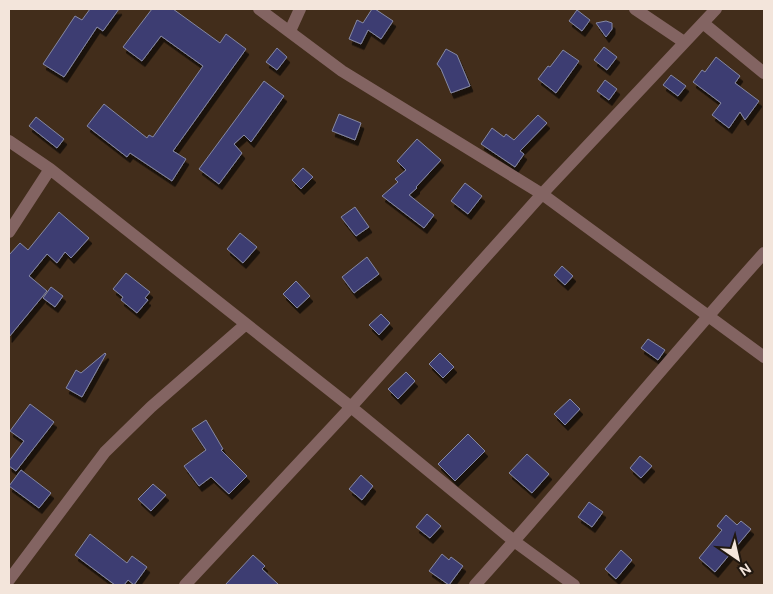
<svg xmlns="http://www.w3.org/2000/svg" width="773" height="594" font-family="'DM Sans',sans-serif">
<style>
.building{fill:#3d3d72;stroke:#8588a3;filter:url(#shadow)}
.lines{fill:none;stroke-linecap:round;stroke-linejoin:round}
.minor{stroke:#836462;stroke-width:12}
</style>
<defs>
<filter id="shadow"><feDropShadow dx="3" dy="5.5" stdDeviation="0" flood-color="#0009"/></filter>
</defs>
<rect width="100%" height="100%" fill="#422d1b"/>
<path class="building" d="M90,9H119L103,31L97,27L64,77L43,64L75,16L82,20Z
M152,9H173L220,43L226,34L246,49L173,151L186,159L172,181L130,153L127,157L87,126L104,104L147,138L149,135L153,137L203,66L161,36L142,61L123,47Z
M372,9H375L393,21L381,39L368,30L361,44L349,39L357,20L363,23Z
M577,10L590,20L582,31L569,21Z
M606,21L612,23V29L606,37L596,23Z
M604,47L617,57L607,70L594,60Z
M277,48L287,57L277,70L266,62Z
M446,49L457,55L470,86L451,93L441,69L437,64Z
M563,50L579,61L556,93L538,79L548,66L550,67Z
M716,57L740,76L735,83L759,101L745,120L740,112L729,128L712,115L721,103L693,82L702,70L705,72Z
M671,75L686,86L678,96L663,85Z
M605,80L617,89L609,100L597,91Z
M264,81L284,96L251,142L244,135L234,144L242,153L219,184L199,169Z
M339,114L361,123L355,140L332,131Z
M538,115L547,123L520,151L524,154L515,167L481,144L492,128L504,137L506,134L514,140Z
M36,117L64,139L57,148L29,126Z
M417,139L441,160L416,187L417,188L409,195L434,215L424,228L382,196L398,182L395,179L406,170L397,161Z
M303,168L313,177L301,189L292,180Z
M465,183L482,196L468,214L451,201Z
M355,207L369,227L356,236L341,217Z
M59,212L89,238L71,258L65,252L57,263L47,254L29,276L47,291L9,337V255L20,243L28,250Z
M240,233L257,247L243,263L227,249Z
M367,257L379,274L354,293L342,277Z
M562,266L573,276L565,285L554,275Z
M126,273L150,292L145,298L148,300L137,313L121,300L123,297L113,289Z
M296,281L310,296L297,308L283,294Z
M51,287L63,296L55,307L43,298Z
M381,314L390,323L379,335L369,325Z
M648,339L665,350L658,360L641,348Z
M105,353L106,354L82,397L66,388L76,370L81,373Z
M440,353L454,367L443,378L429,364Z
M406,372L415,381L398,399L388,389Z
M570,399L580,409L565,425L554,414Z
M30,404L54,422L16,471L9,466V461L24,441L10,431Z
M206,420L223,449L221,450L247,476L229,494L211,477L199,486L184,466L206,450L192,429Z
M468,434L485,451L455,481L438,464Z
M527,454L549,474L532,493L509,473Z
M640,456L652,466L641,478L630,468Z
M21,470L51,493L39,508L9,486Z
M361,475L373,486L362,500L349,489Z
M153,484L166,495L151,511L138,499Z
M589,502L603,512L592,527L578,517Z
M427,514L441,526L430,538L416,527Z
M726,515L737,525L741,521L751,529L715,572L699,558L722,530L717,526Z
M90,534L127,563L132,556L147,567L134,585L128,580L124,585H115L75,555Z
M621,550L632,560L616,579L605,569Z
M442,554L449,560L451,557L463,566L449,585L429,571Z
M253,555L265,566L262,569L279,585H225Z"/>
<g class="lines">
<path class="minor" d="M259,9L342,71L542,194L764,357
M635,9L684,42
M703,23L764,73
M290,31L300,9
M9,141L50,169L351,407L514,541L574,585
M9,232L50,169
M9,580L105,452L151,407L246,324
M185,585L351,407L542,194L716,9
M475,585C573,476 666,362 764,253"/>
</g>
<rect width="773" height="594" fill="none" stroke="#f3e5db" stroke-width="20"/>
<g transform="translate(738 559) rotate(146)" stroke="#211810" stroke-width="4" paint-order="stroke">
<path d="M0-4L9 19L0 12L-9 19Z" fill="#f3e5db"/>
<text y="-8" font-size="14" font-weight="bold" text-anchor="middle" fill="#f3e5db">N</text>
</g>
</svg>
